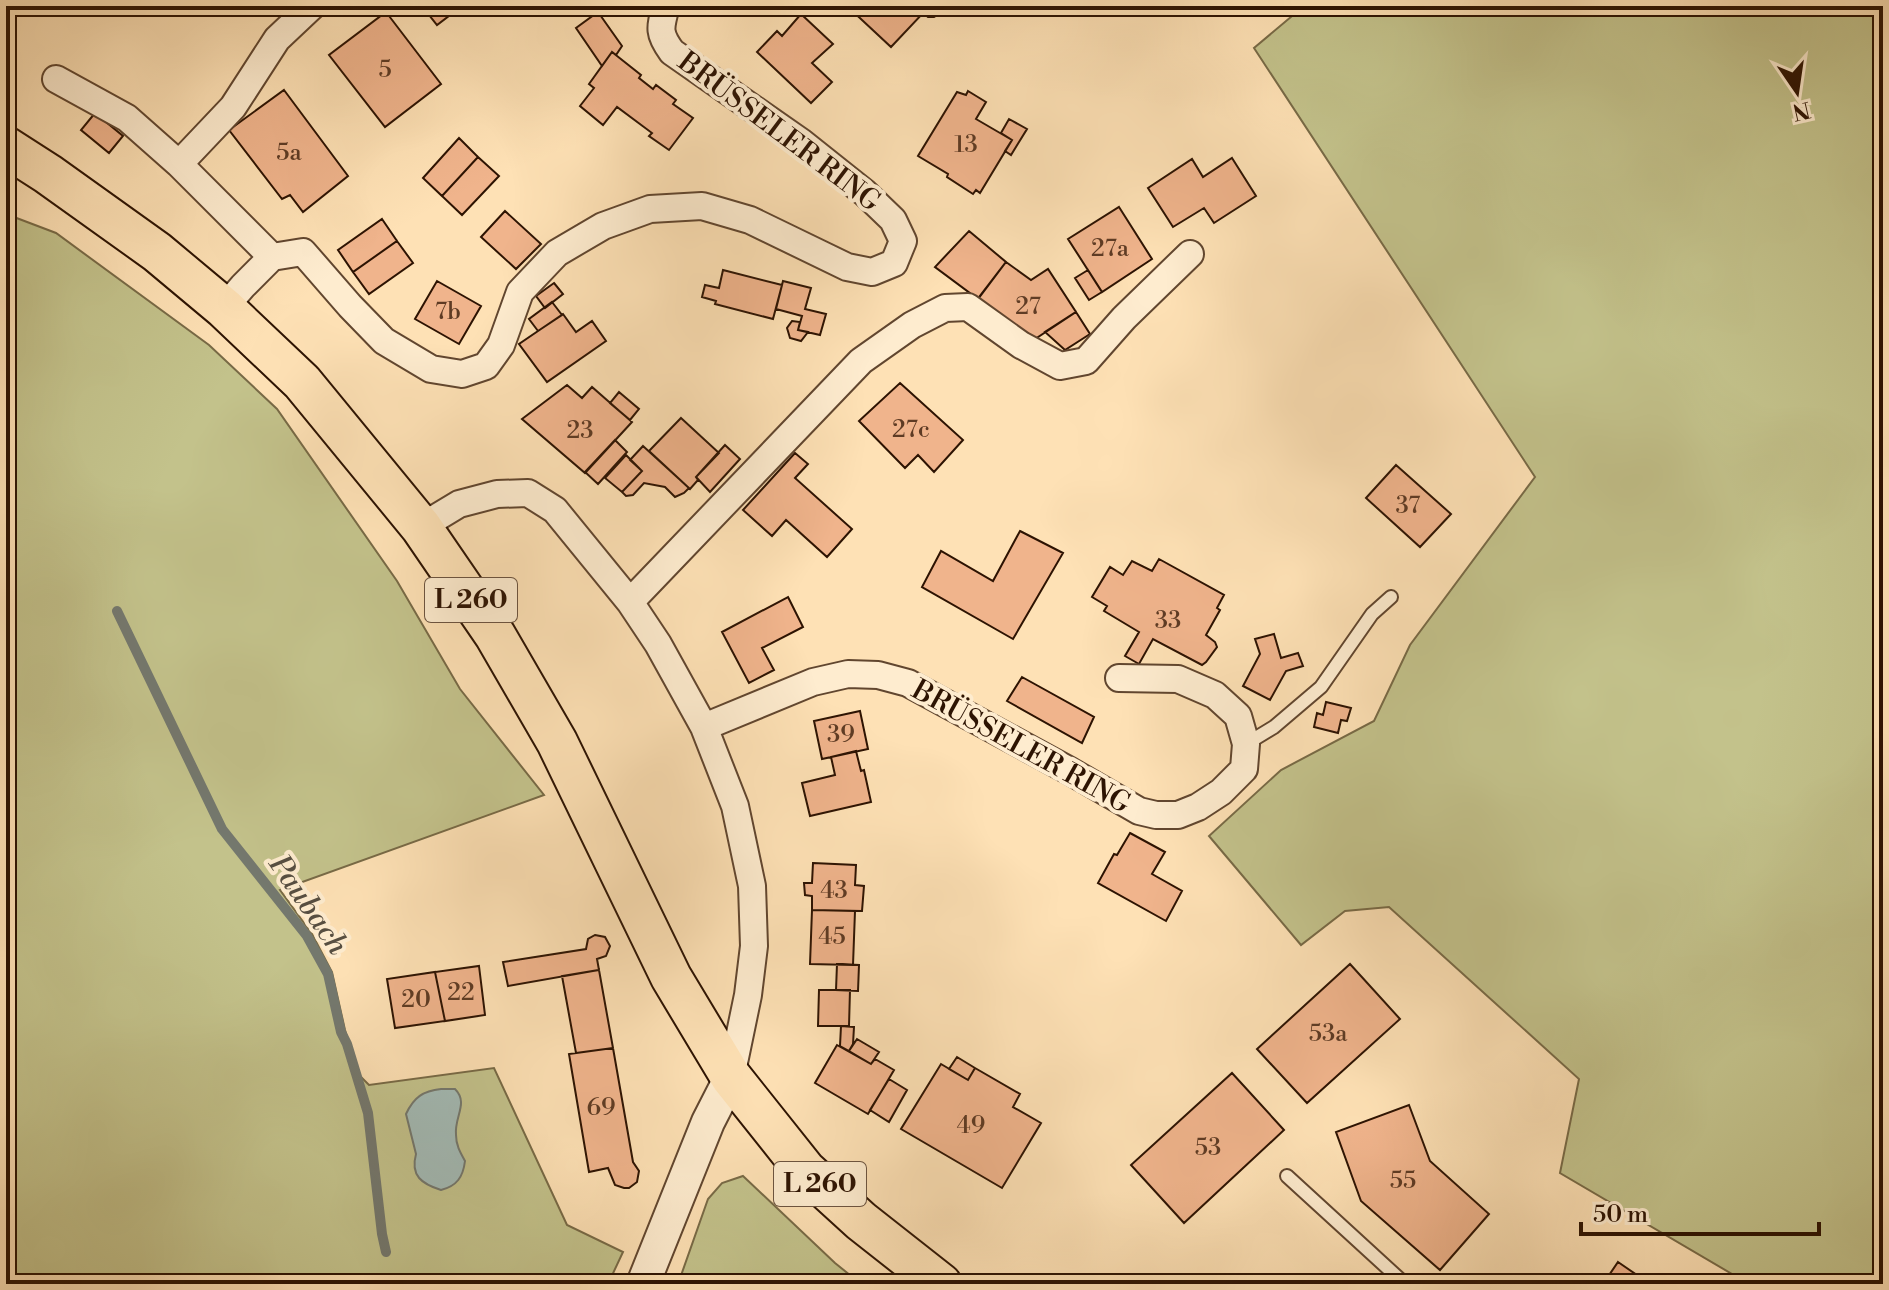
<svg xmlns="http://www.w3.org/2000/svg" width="1889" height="1290" font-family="'Libre Bodoni',serif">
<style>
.green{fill:#c3c28b;stroke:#786a46;stroke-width:2}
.water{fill:#a3bbb6;stroke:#74786e;stroke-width:2}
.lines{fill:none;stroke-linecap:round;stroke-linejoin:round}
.stream{stroke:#74786e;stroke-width:10}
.building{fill:#f0b48c;stroke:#2d1302;stroke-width:2}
.service-casing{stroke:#61462f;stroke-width:16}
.minor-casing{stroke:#61462f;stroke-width:30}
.tertiary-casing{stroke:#61462f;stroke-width:36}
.primary-casing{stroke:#2d1302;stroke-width:44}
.service{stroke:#feeccf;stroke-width:12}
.minor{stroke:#feeccf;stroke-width:26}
.tertiary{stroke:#feeccf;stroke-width:32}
.primary{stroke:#fee1b5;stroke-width:40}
.labels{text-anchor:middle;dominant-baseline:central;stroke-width:8;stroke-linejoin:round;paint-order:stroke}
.number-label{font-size:24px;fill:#5e3b24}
.shield{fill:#feeccf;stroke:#6c5440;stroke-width:2}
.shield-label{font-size:26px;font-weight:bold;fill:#2d1302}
.street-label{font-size:28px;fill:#2d1302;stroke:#feeccf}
.water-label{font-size:30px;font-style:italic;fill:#564e41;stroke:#feeccf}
</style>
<rect width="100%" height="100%" fill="#fee1b5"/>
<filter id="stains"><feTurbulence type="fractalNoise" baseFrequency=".0025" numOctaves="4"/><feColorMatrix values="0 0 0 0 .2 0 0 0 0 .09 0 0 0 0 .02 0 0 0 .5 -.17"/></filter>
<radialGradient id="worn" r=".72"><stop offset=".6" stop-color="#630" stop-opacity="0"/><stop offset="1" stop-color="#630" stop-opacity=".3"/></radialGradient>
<path class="green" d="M1304,6H1883V1284H1749L1560,1173L1579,1079L1389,907L1345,911L1301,945L1209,836L1281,770L1374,721L1410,645L1535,477L1254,48Z
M6,214L56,233L209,345L277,409L397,581L460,689L544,795L280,890L312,934L332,972L345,1030L359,1075L369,1085L494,1068L567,1225L623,1252L608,1284H295L284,1279L281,1284H6Z
M743,1176L835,1263L861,1284H678L708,1199L722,1183Z"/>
<path class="water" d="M441,1089H455C469,1103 454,1117 456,1135C456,1145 460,1152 465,1161C463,1177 457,1186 441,1190C422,1184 410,1176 416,1154L406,1114C414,1097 423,1091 441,1089Z"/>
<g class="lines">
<path class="stream" d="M117,611L222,829L307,936L328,974L341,1032L347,1044L368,1113L382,1234L386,1252"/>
</g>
<path class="building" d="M422,6H462L437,25Z
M847,6H946L939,14L934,17H928L923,13L891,47Z
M386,12L441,84L385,127L329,55Z
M598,12L622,46L616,55L612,52L602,66L576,28Z
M801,14L833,44L812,63L832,82L811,103L757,52L777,31L782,36Z
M612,52L641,75L639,78L653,89L656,85L676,100L673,104L693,118L669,150L649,136L652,133L617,107L603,125L580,106L594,88L589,84Z
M284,90L348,176L303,212L290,195L282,199L229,130Z
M968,91L986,102L976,119L1012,140L980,193L976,190L973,194L947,177L948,174L918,156L957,92L966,95Z
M95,113L123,136L109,153L81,130Z
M1009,119L1027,129L1011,155L1005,151L1012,140L1001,133Z
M459,138L478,157L442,196L423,178Z
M478,157L499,176L462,215L442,196Z
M1232,158L1256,196L1214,223L1204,208L1173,227L1148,188L1192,159L1203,177Z
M1119,207L1152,259L1102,292L1068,239Z
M505,211L541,244L516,269L481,237Z
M382,219L397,241L353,272L338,250Z
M969,231L1006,262L978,299L935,267Z
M397,241L413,263L369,294L353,272Z
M1006,262L1031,280L1048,269L1076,312L1029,343L976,301Z
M723,270L782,285L773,319L715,304L716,301L702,297L705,285L719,288Z
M1088,270L1102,292L1089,300L1075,278Z
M437,281L481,306L459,344L415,319Z
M783,281L811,288L805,309L826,314L820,335L798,330L802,316L776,309Z
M554,283L563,294L545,308L536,296Z
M552,302L562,315L538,331L529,319Z
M1076,312L1090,334L1065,350L1045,332Z
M563,314L576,332L592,321L606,341L547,382L519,344Z
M792,321L800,322L798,330L808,332L801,341L790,338L787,328Z
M900,383L963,440L934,472L918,455L905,468L859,421Z
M567,385L582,398L592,387L632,422L585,473L522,419Z
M619,392L639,409L630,420L610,403Z
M681,418L719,453L696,477L698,480L690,489L649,451Z
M615,440L627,452L598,484L585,472Z
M725,445L740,459L710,492L696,477Z
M643,446L689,488L684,493L675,497L665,487L644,483L633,495L626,496L622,492L642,471L630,460Z
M795,453L808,464L795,478L852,529L827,557L786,520L772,536L743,510Z
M626,455L642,471L622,492L605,478Z
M1396,465L1451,514L1420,547L1366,498Z
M1020,531L1063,553L1013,639L922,587L941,551L993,581Z
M1159,559L1224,595L1217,608L1220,610L1206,635L1215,642L1217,647L1206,662L1202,665L1153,639L1139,664L1125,656L1139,632L1104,611L1107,606L1092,597L1110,567L1123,575L1132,561L1152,571Z
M788,597L803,627L762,648L774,670L749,683L722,632Z
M1274,634L1281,658L1298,653L1303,666L1286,671L1270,700L1243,686L1260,654L1255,639Z
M1022,677L1094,717L1082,743L1007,701Z
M1326,702L1351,708L1347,721L1341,720L1338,733L1314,727L1317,713L1323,715Z
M860,711L868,749L822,759L814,721Z
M856,751L861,771L864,770L871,802L810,816L802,783L835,775L831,757Z
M1130,833L1165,852L1152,874L1182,891L1166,921L1098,883L1114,854L1117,855Z
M813,863L856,865L855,885L864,886L862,911L812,910V896L805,895L804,883H812Z
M812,910L855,911L853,965L810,964Z
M595,935L605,937L610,946L606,956L597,959L599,970L508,986L503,962L586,949L588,939Z
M837,964L859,965L858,991L836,990Z
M1350,964L1400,1019L1307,1103L1257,1049Z
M479,966L485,1015L445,1021L435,972Z
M599,970L613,1048L576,1053L562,976Z
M435,972L445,1021L395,1028L387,979Z
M819,990H850L849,1026H818Z
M841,1026L854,1027L853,1044L849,1051L840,1046Z
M857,1039L879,1052L871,1064L849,1051Z
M837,1045L871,1064L875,1059L894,1070L868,1114L815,1083Z
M613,1048L633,1162L639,1171L637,1182L629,1188H624L615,1185L608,1168L589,1172L569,1054Z
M957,1057L975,1068L968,1080L949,1069Z
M941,1064L968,1080L975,1068L1020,1094L1013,1107L1041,1123L1002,1188L901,1129Z
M1232,1073L1284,1130L1184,1223L1131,1165Z
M889,1079L907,1090L889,1122L870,1110Z
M1409,1105L1430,1161L1489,1214L1440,1270L1361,1201L1336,1132Z
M1618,1262L1650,1284H1603Z"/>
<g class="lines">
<defs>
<path id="service" d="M1246,744L1274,727L1321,687L1372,614L1391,597
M1287,1176L1405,1284"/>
<path id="minor" d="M312,6L277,39L233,107L179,164L272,257L303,252L350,306L384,341L431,369L462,374L486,366L501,345L520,292L557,253L603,226L650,209L702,206L750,220L847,267L872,272L894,263L903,241L893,220L865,193L801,142L672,52C658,33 660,28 666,6
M56,79L127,118L179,164
M224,308L243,286L272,257
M421,527L459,504L497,494L528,493L555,510L630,602L658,644L704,727L735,806L752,886L754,946L748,995L731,1077
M630,602L861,361L912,325L945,308L968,307L1021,345L1060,366L1086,361L1124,318L1190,254
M704,727L813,682L848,674L878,675L908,683L1070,771L1139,811L1156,815H1178L1198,807L1221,792L1244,769L1246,744L1238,716L1215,695L1178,679L1119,678"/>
<path id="tertiary" d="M643,1284L708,1122L731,1077"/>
<path id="primary" d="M6,147L48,174L157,252L224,308L302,382L421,527L495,635L557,742L671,977L731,1077L805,1170L861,1221L941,1284"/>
</defs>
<use href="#service" class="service-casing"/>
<use href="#minor" class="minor-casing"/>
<use href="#tertiary" class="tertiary-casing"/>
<use href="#primary" class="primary-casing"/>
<use href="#service" class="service"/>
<use href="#minor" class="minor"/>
<use href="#tertiary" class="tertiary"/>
<use href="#primary" class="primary"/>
</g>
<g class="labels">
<g class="number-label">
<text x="385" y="70">5</text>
<text x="966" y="145">13</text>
<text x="289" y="153">5a</text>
<text x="1110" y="249">27a</text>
<text x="1028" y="307">27</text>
<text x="448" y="312">7b</text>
<text x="911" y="430">27c</text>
<text x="580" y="431">23</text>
<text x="1408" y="506">37</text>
<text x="1168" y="621">33</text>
<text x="841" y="735">39</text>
<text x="834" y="891">43</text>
<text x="832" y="937">45</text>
<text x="461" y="993">22</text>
<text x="416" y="1000">20</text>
<text x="1328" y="1034">53a</text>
<text x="601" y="1108">69</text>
<text x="971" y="1126">49</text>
<text x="1208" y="1148">53</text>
<text x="1403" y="1181">55</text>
</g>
<g class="shield">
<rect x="425" y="578" width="92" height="44" rx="6"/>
<rect x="774" y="1162" width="92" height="44" rx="6"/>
</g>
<g class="shield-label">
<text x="471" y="600">L 260</text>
<text x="820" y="1184">L 260</text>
</g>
<g class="street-label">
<text transform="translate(779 132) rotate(37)">BRÜSSELER RING</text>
<text transform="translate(1021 747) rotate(29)">BRÜSSELER RING</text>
</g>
<g class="water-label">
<text transform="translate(308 905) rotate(55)">Paubach</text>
</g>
</g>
<rect width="1889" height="1290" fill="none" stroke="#fee1b5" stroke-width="32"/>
<rect x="8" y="8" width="1873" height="1274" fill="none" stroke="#2d1302" stroke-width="4"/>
<rect x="16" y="16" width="1857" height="1258" fill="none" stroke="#2d1302" stroke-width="2"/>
<g transform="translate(1797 92) rotate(167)" stroke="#feeccf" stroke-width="6" paint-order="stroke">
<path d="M0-6L14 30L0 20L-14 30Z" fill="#2d1302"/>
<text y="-12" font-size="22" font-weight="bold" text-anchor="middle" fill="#2d1302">N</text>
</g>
<path d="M1581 1222v12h238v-12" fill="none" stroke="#2d1302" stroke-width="4"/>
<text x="1593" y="1222" font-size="24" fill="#2d1302" stroke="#feeccf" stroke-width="6" paint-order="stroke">50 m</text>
<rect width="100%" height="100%" filter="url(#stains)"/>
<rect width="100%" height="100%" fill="url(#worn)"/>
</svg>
